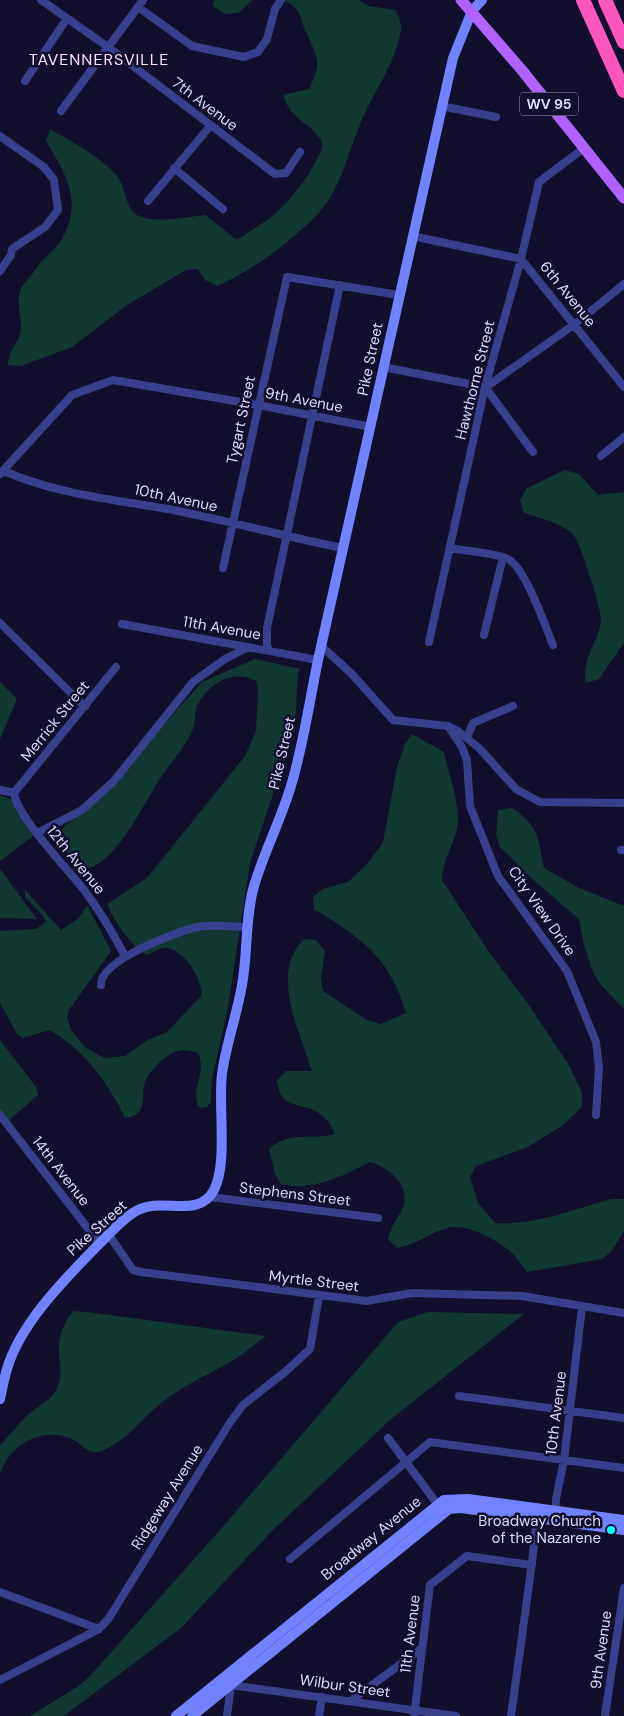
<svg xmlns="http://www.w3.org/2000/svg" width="624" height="1716" font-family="'DM Sans',sans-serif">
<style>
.green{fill:#123731}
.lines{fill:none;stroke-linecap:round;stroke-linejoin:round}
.minor{stroke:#38408e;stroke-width:8}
.secondary{stroke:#7281ff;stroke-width:10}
.primary{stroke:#b062ff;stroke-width:11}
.motorway{stroke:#ff56bd;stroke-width:14}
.poi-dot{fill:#07fff7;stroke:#110f2c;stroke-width:2}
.labels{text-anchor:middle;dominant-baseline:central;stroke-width:5;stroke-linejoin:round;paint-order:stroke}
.shield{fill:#110f2c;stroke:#9e9ec0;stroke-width:1}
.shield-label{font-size:14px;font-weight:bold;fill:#dbdbff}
.street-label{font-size:15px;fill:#dbdbff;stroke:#110f2c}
.poi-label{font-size:15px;fill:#dbdbff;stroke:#110f2c;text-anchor:end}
.neighbourhood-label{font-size:16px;letter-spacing:1px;fill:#ffddf7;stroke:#110f2c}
</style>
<rect width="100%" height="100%" fill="#110f2c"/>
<path class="green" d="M214,0H253L238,13L225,14L213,6Z
M284,0H358L369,6L395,10C400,19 403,25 400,35C394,64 376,89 364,115C348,149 343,189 315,217C288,244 252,271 217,286L205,280L198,269L186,270L127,305L72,347L21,366L8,365C9,347 19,344 21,330C22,318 16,302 20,291C23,283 33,274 38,266C45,256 58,248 63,237C83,201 65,172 46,141L50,129C74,143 98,155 117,176C126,187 125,210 139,216C157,224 186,217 205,215L237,240C251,230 267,222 279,210C297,193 315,168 323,145C313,121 292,124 283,95L309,89C323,61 317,57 305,30C299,14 301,9 284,0Z
M565,470L579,474L598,495L624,492V643L599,679L586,683C581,658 598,644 601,621C603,612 579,540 573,534C561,523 540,518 524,513L520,500L527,488Z
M255,659L300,669L298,674L295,729L250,863L227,1013L212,1079L211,1102L207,1107L200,1108C188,1092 209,1070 197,1052C192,1052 183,1049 178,1051C166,1053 146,1074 144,1086C142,1100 146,1116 125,1118C109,1084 83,1048 49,1030L23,1038L17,1034L0,1003V931L36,929L46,922L43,916L25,897V890L61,930L78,919L87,905L111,951L69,1010L67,1017L71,1030L85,1047L104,1058L125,1056L148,1040L167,1032L201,996C204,981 183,947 165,948C160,948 152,953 146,955C129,943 115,923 107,904L147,878L245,756L256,731L258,688L256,681C233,669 209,683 197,706C194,713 196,722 193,729C186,746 170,764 159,780C144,803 113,871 81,869L54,837L151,739L202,682Z
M0,682L17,699L0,739Z
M412,734L444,752C448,772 462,809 457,829C453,847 442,861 442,880L489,952L528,1004L570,1067L582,1093V1107L563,1125L528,1147L476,1166L470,1177L478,1203L495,1223C534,1226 574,1209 611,1199H624V1231L613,1249L603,1259L527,1272C522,1266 517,1257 510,1251C495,1239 466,1223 447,1228C429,1233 416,1245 397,1248L388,1239C391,1226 398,1218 403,1207C411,1185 388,1167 370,1162C343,1176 312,1192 281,1184L275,1174L269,1149C290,1130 310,1141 335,1134C319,1092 280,1120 277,1080L286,1071H312C300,1032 269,974 304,939L316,940L325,951L321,978L323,991L367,1020L381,1024L406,1013C390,958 362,938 314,909L313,897L323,889L348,882L368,863L383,842L397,767L405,744Z
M0,795L15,801L37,833L0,861Z
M512,808C539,826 538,838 544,868L579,888L624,906V1009L600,984L593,972L584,946L579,919L531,878L500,847L496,835L498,810Z
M0,869L37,919L0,918Z
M0,1040L36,1087L38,1095L6,1123L0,1115Z
M73,1311L87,1312L266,1336C255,1344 244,1354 232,1361C211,1373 189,1383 169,1397C146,1413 128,1441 101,1451C87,1456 82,1443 72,1439C42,1426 10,1444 0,1474V1445C10,1435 19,1423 29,1414C39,1405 51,1401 57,1388C64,1373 58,1362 59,1346C59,1333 65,1322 73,1311Z
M428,1312L524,1314L390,1420L273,1530L181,1628L64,1716H30L77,1687L89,1677L227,1522L398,1322Z"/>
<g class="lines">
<path class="minor" d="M41,0L108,47L275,174L286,173L300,152
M138,7L192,46L244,57L258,52L267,39L275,9L281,0
M25,81L66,20
M441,106L496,117
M61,111L143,0
M0,136L44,167L54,180L58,210L45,227L12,249L11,255L0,271
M174,168L223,209
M148,201L210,126
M412,236L521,259L624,387
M383,367L485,387L533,452
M486,387L575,324L624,284
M601,456L624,437
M4,471C55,494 117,500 173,510C230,521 286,537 343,548
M0,474L72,395L113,380L258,405L371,427
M450,548C465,551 496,553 508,559C525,567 545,626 553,645
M223,568L287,277L399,295
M0,623L85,707
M122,624L318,660
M484,635L503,557
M429,642L485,387L521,259L539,182L584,148
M321,646L351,673L393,720L448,726L458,731L479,748L516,789L540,802L624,803
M270,651L267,646V628L340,285
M448,726L462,747L467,761L470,806L498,876L567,971L596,1042L599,1068L596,1115
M467,738L473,723L513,706
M0,790L14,793C17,817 68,869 84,890C100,911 113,933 125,956
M14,793L116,667
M37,833L82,810L114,781L193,682L225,659L248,647
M621,850H624
M101,985C100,960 176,932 197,927C213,924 232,927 248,927
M0,1115L100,1244
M210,1197L378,1218
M109,1235L133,1270L141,1272L367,1301L412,1293L522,1296L624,1313
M459,1396L624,1418
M388,1438L441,1509
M555,1516L556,1499L564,1460L582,1307
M290,1559L430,1442L624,1468
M0,1592L99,1629
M0,1680L99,1629L109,1618L229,1424L243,1405L285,1372L310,1349L319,1296
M231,1685L456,1716
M352,1700L421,1649
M227,1716L231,1685L229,1682
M319,1716L322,1697
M414,1716L430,1585L467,1556L532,1565
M511,1716L532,1563L537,1515
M605,1716L624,1588"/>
<path class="secondary" d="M0,1399C2,1389 4,1379 7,1369C20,1324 64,1280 96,1247C109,1235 122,1218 138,1210C163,1197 199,1219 214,1190C228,1163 218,1107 222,1074C226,1044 237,1015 242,985C248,952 245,917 254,886C265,849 283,816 293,779C304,740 310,699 318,660L453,58L472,11L482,0
M176,1716L444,1500L468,1499L624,1520
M192,1716L449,1509L461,1508L624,1530"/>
<path class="primary" d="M461,0L521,69L624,198"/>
<path class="motorway" d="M583,0L624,91
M605,0L624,42"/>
</g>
<circle class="poi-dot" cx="611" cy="1530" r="5"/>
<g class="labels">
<rect class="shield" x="520" y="92.5" width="58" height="23" rx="4"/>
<g class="shield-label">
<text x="549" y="104">WV 95</text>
</g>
<g class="street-label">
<text transform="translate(205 104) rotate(37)">7th Avenue</text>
<text transform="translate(568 294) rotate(51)">6th Avenue</text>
<text transform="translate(370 359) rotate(-78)">Pike Street</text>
<text transform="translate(475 380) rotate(-76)">Hawthorne Street</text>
<text transform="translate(304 400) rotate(11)">9th Avenue</text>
<text transform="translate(241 420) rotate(-78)">Tygart Street</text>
<text transform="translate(176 498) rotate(12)">10th Avenue</text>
<text transform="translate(222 628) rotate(10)">11th Avenue</text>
<text transform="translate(55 721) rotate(-51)">Merrick Street</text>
<text transform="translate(282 753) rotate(-77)">Pike Street</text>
<text transform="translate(76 860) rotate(51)">12th Avenue</text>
<text transform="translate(542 911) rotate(55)">City View Drive</text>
<text transform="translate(61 1171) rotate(52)">14th Avenue</text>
<text transform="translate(295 1194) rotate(7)">Stephens Street</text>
<text transform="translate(97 1228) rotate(-42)">Pike Street</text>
<text transform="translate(314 1281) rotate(7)">Myrtle Street</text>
<text transform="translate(556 1413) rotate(-83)">10th Avenue</text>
<text transform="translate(167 1497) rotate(-58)">Ridgeway Avenue</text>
<text transform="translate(371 1538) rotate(-39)">Broadway Avenue</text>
<text transform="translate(410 1634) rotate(-83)">11th Avenue</text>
<text transform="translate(601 1650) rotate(-82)">9th Avenue</text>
<text transform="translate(345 1686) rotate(8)">Wilbur Street</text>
</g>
<g class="poi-label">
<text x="601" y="1521">Broadway Church<tspan x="601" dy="17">of the Nazarene</tspan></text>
</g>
<g class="neighbourhood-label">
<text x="99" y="59">TAVENNERSVILLE</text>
</g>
</g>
</svg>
